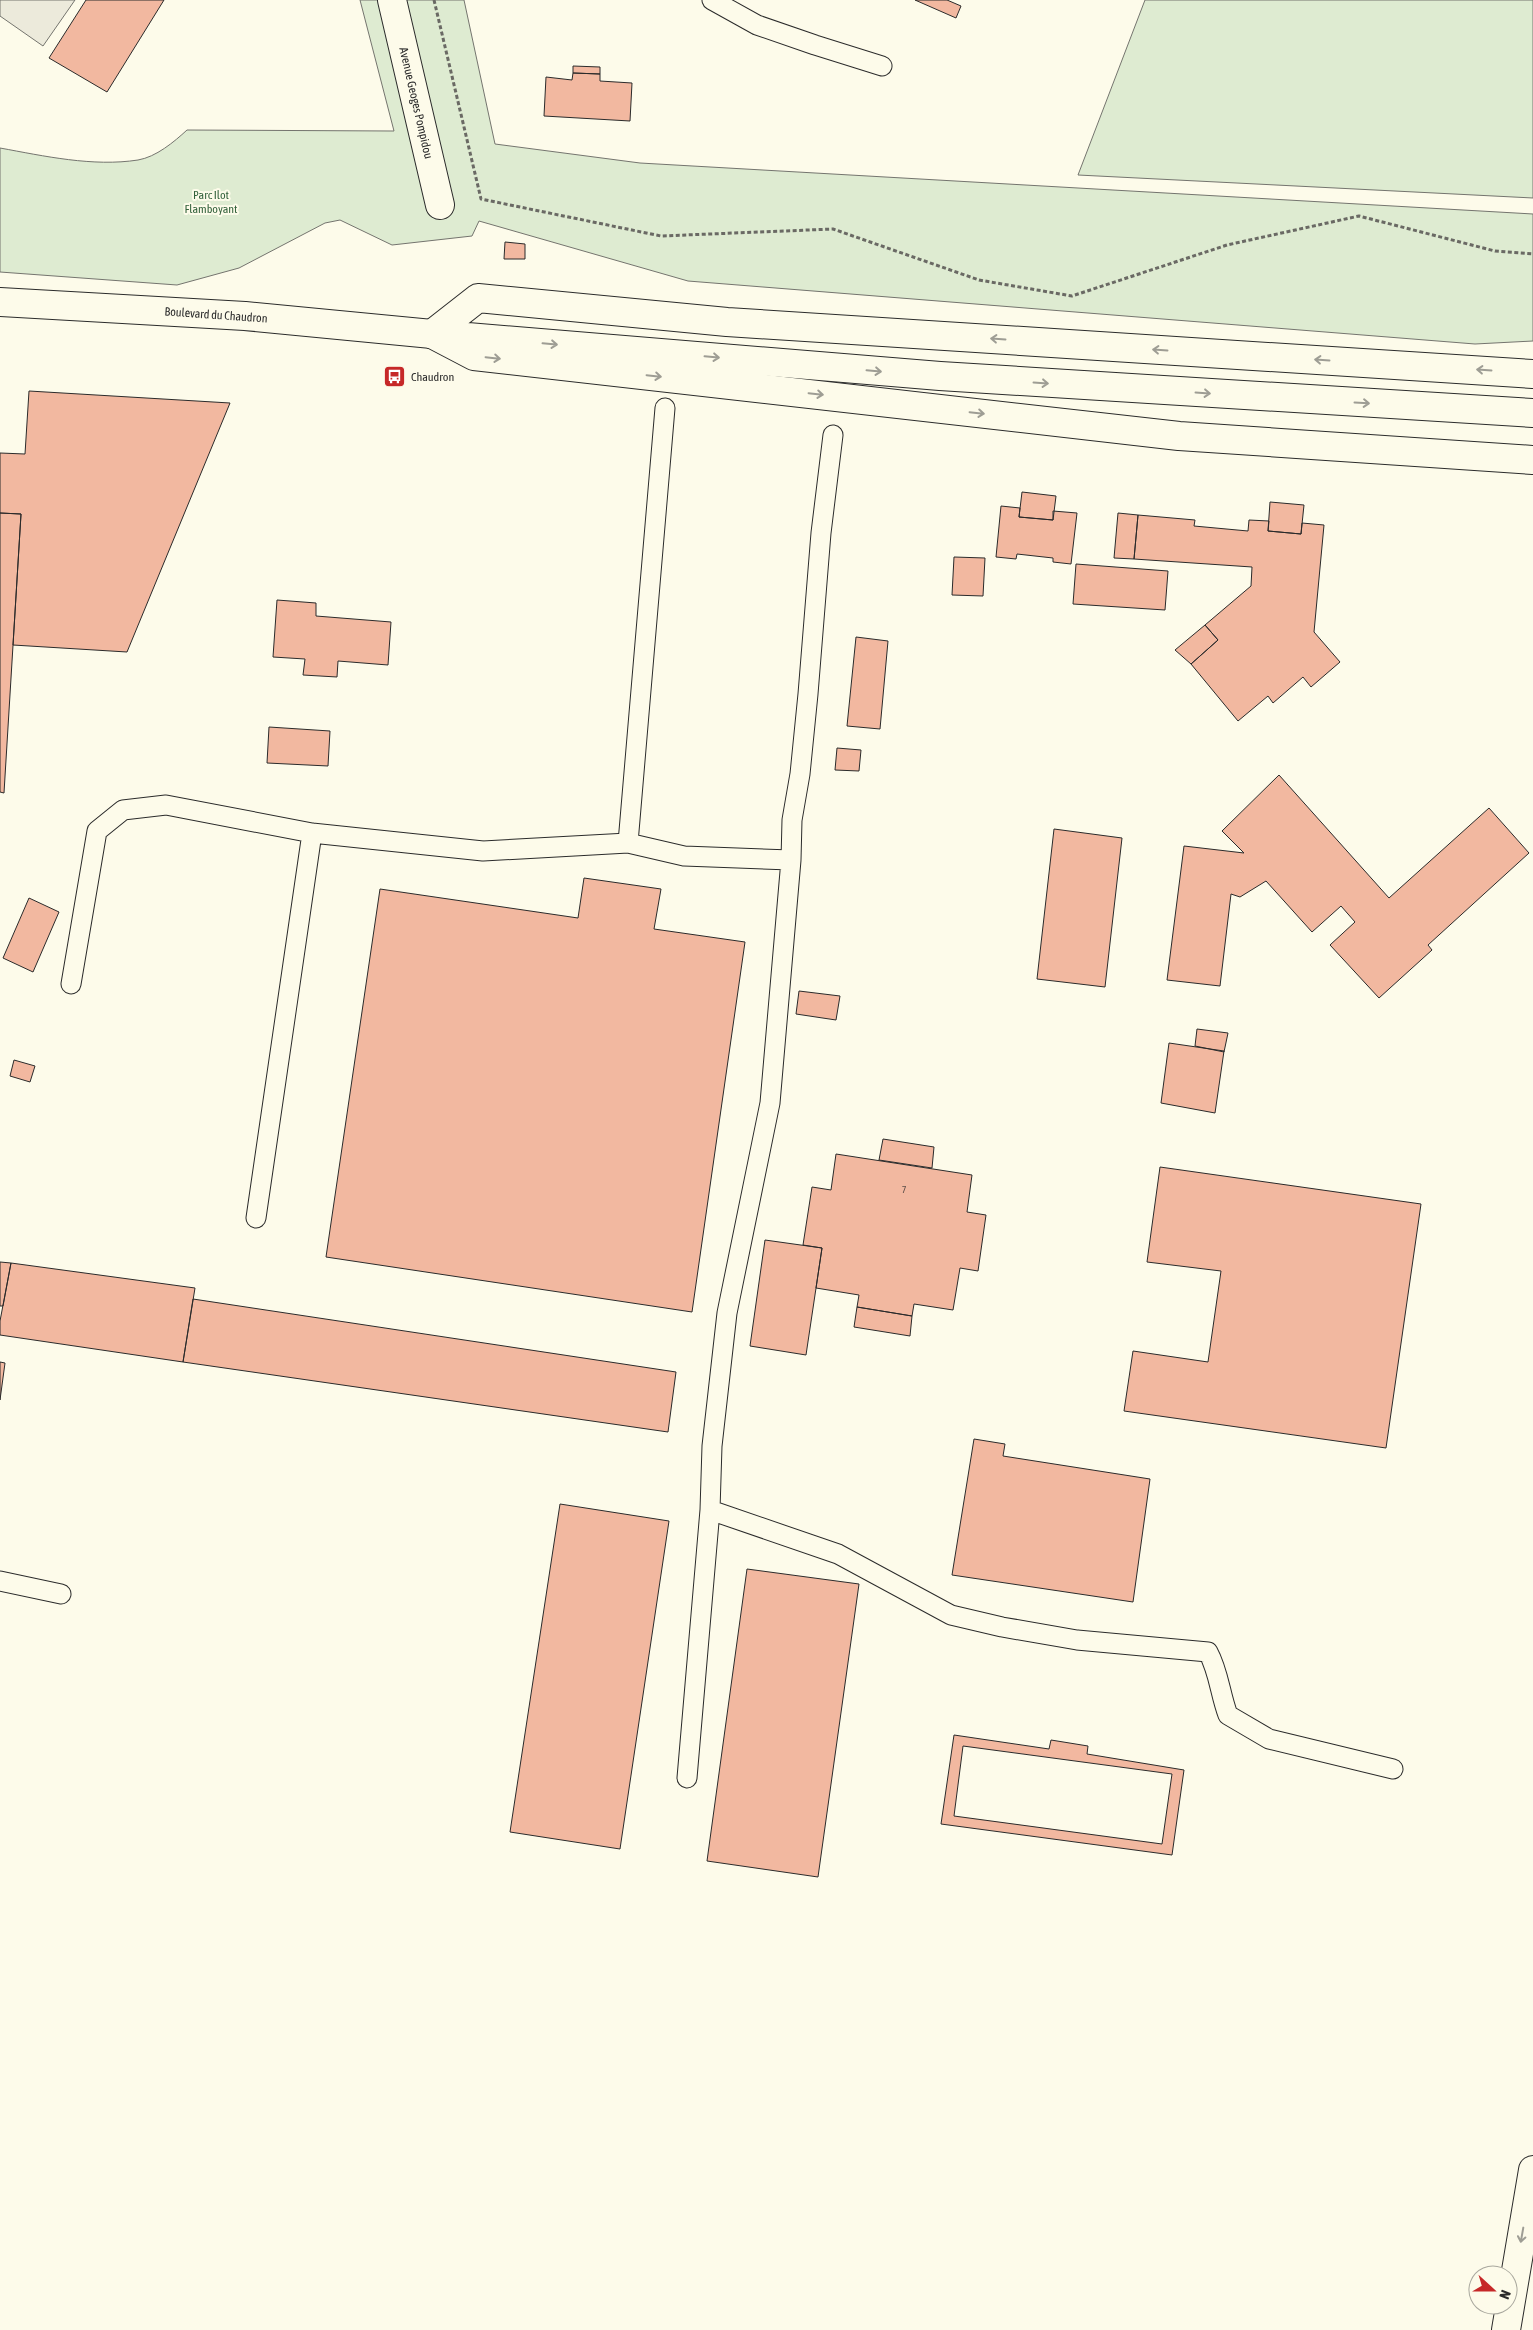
<svg xmlns="http://www.w3.org/2000/svg" width="1533" height="2330" font-family="'Asap Condensed',sans-serif">
<style>
.green{fill:#deebd1;stroke:#74746e}
.parking{fill:#eceadb;stroke:#74746e}
.building{fill:#f2b8a0;stroke:#2b2b2b;fill-rule:evenodd}
.lines{fill:none;stroke-linecap:round;stroke-linejoin:round}
.service-casing{stroke:#2b2b2b;stroke-width:21}
.minor-casing{stroke:#2b2b2b;stroke-width:30}
.secondary-casing{stroke:#2b2b2b;stroke-width:30}
.primary-casing{stroke:#2b2b2b;stroke-width:30}
.trunk-casing{stroke:#2b2b2b;stroke-width:30}
.path{stroke:#6a6964;stroke-width:3;stroke-dasharray:4 2.5;stroke-linecap:butt}
.service{stroke:#fdfbea;stroke-width:19}
.minor{stroke:#fdfbea;stroke-width:28}
.secondary{stroke:#fdfbea;stroke-width:28}
.primary{stroke:#fdfbea;stroke-width:28}
.trunk{stroke:#fdfbea;stroke-width:28}
.oneway{stroke:#9e9d94}
.labels{text-anchor:middle;dominant-baseline:central;stroke-width:4;stroke-linejoin:round;paint-order:stroke}
.number-label{font-size:10px;fill:#5d4e48}
.street-label{font-size:12px;fill:#2b2b2b;stroke:#fdfbea}
.park-label{font-size:12px;fill:#34623c;stroke:#fdfbea}
.poi-label{font-size:12px;fill:#2b2b2b;stroke:#fdfbea;text-anchor:start}
</style>
<rect width="100%" height="100%" fill="#fdfbea"/>
<path class="green" d="M360,0H464L495,144L640,163L1533,214V341L1475,344L688,281L479,221L472,236L392,245L340,220L325,223L239,268L177,285L0,272V148C44,156 93,167 138,160C156,157 174,142 187,130L394,131Z
M1145,0H1533V198L1078,175Z"/>
<path class="parking" d="M0,0H75L43,46L0,16Z"/>
<path class="building" d="M86,0H164L107,92L49,58Z
M915,0H947L961,6L956,18Z
M573,66L600,67V74L573,73Z
M573,73L600,74V81L632,83L630,121L544,116L546,77L572,80Z
M505,242L525,244V259H504Z
M29,391L230,403L127,652L13,645L21,514L0,513V453L25,454Z
M1022,492L1056,496L1053,520L1019,517Z
M1270,502L1304,505L1301,534L1268,531Z
M1001,506L1020,508L1019,517L1053,520V511L1077,513L1071,564L1053,562V558L1017,554L1016,559L996,557Z
M0,513L21,514L4,793L0,792Z
M1118,513L1138,515L1134,559L1114,558Z
M1138,515L1195,520L1194,526L1248,531L1249,520L1269,521L1268,531L1301,534L1302,523L1324,525L1314,632L1340,662L1311,687L1303,677L1273,703L1268,696L1238,721L1191,664L1218,640L1205,625L1251,586L1252,567L1134,559Z
M954,557L985,558L983,596L952,595Z
M1076,564L1168,571L1165,610L1073,604Z
M277,600L316,603V616L391,622L388,665L338,661L337,677L303,675L305,659L273,657Z
M1205,625L1218,640L1191,664L1175,650Z
M856,637L888,641L880,729L847,726Z
M269,727L330,731L328,766L267,763Z
M837,748L861,750L859,771L835,770Z
M1279,775L1389,898L1489,808L1529,853L1428,945L1432,950L1379,998L1330,945L1355,922L1341,906L1312,932L1266,881L1240,897L1231,894L1220,986L1167,980L1184,846L1244,853L1222,831Z
M1054,829L1122,838L1105,987L1037,979Z
M584,878L661,889L654,929L745,942L692,1312L326,1257L380,889L578,918Z
M29,898L59,912L33,972L3,958Z
M799,991L840,996L836,1020L796,1014Z
M1197,1029L1228,1033L1224,1052L1195,1046Z
M1169,1043L1224,1051L1215,1113L1161,1103Z
M14,1060L35,1066L30,1082L10,1076Z
M883,1139L934,1147L932,1168L879,1160Z
M836,1154L972,1175L967,1212L986,1215L978,1271L960,1268L953,1310L914,1304L912,1316L857,1307L859,1295L816,1288L822,1248L803,1245L812,1187L831,1190Z
M1160,1167L1421,1204L1386,1448L1124,1411L1133,1351L1208,1362L1221,1271L1147,1262Z
M765,1240L822,1248L806,1355L750,1346Z
M0,1262L11,1263L3,1306H0Z
M11,1263L195,1288L183,1362L0,1335V1321Z
M193,1299L676,1372L668,1432L183,1362Z
M857,1307L912,1316L910,1336L854,1327Z
M0,1362L5,1363L0,1400Z
M974,1439L1005,1444L1003,1456L1150,1479L1133,1602L952,1575Z
M560,1504L669,1521L620,1849L510,1832Z
M747,1569L859,1584L818,1877L707,1861Z
M954,1735L1049,1749L1051,1740L1088,1746L1087,1754L1184,1770L1172,1855L941,1824ZM963,1746L1172,1774L1162,1844L954,1816Z"/>
<g class="lines">
<defs>
<path id="service" d="M712,0L757,25L815,45L882,66
M628,843L665,408
M71,984L97,831L123,810L166,805L312,833L483,851L628,843L684,856L791,860
M256,1218L312,833
M710,1510L838,1554L951,1615L1002,1627L1077,1640L1208,1652C1219,1672 1220,1694 1228,1715L1269,1739L1393,1769
M0,1581L61,1594
M687,1778L710,1510L712,1446L727,1313L770,1103L791,860L792,820L800,774L808,694L821,533L833,435"/>
<path id="minor" d="M392,0L440,205"/>
<path id="secondary" d="M0,302L245,316L432,334"/>
<path id="primary" d="M432,334L478,298L727,322L1533,374
M432,334L940,376L1533,413"/>
<path id="trunk" d="M432,334L474,356L1179,436L1533,460
M1506,2330L1533,2170"/>
</defs>
<use href="#service" class="service-casing"/>
<use href="#minor" class="minor-casing"/>
<use href="#secondary" class="secondary-casing"/>
<use href="#primary" class="primary-casing"/>
<use href="#trunk" class="trunk-casing"/>
<path class="path" d="M434,0L481,199L661,236L833,229L979,280L1072,296L1227,245L1359,216L1495,251L1533,254"/>
<use href="#service" class="service"/>
<use href="#minor" class="minor"/>
<use href="#secondary" class="secondary"/>
<use href="#primary" class="primary"/>
<use href="#trunk" class="trunk"/>
</g>
<defs><path id="oneway-shaft" d="M-6 0H5M1.5-3L5.5 0L1.5 3" fill="none" stroke-width="1.6" stroke-linecap="round" stroke-linejoin="round" transform="scale(1.25)"/></defs>
<g class="oneway">
<use href="#oneway-shaft" transform="translate(998 339) rotate(-176)"/>
<use href="#oneway-shaft" transform="translate(550 344) rotate(5)"/>
<use href="#oneway-shaft" transform="translate(1160 350) rotate(-176)"/>
<use href="#oneway-shaft" transform="translate(712 357) rotate(5)"/>
<use href="#oneway-shaft" transform="translate(493 358) rotate(6)"/>
<use href="#oneway-shaft" transform="translate(1322 360) rotate(-176)"/>
<use href="#oneway-shaft" transform="translate(1484 370) rotate(-176)"/>
<use href="#oneway-shaft" transform="translate(874 371) rotate(5)"/>
<use href="#oneway-shaft" transform="translate(654 376) rotate(6)"/>
<use href="#oneway-shaft" transform="translate(1041 383) rotate(4)"/>
<use href="#oneway-shaft" transform="translate(1203 393) rotate(4)"/>
<use href="#oneway-shaft" transform="translate(816 394) rotate(6)"/>
<use href="#oneway-shaft" transform="translate(1362 403) rotate(3)"/>
<use href="#oneway-shaft" transform="translate(977 413) rotate(6)"/>
<use href="#oneway-shaft" transform="translate(1522 2235) rotate(100)"/>
</g>
<defs>
<symbol id="bus-square" viewBox="-11 -11 22 22"><rect x="-9" y="-9" width="18" height="18" rx="4" fill="#c62828" stroke="#fdfbea"/><path d="M-5-6H5V4H4V6H2V4H-2V6H-4V4H-5ZM-3.5-4V0h7V-4ZM-3.5 1.2v1.5H-2V1.2ZM2 1.2v1.5H3.5V1.2Z" fill="#fff"/></symbol>
</defs>
<g fill-rule="evenodd">
<use href="#bus-square" x="382" y="364" width="25" height="25"/>
</g>
<g class="labels">
<g class="number-label">
<text x="904" y="1189">7</text>
</g>
<g class="street-label">
<text transform="translate(416 103) rotate(77)">Avenue Geoges Pompidou</text>
<text transform="translate(216 315) rotate(4)">Boulevard du Chaudron</text>
</g>
<g class="park-label">
<text x="211" y="195">Parc Ilot<tspan x="211" dy="14">Flamboyant</tspan></text>
</g>
<g class="poi-label">
<text x="411" y="377">Chaudron</text>
</g>
</g>
<g transform="translate(1493 2290) rotate(111)"><circle r="24" fill="#fdfbea" stroke="#a9a89e"/>
<path d="M0-4L9 19L0 12L-9 19Z" fill="#c62828"/>
<text y="-8" font-size="14" font-weight="bold" text-anchor="middle" fill="#2b2b2b">N</text>
</g>
</svg>
